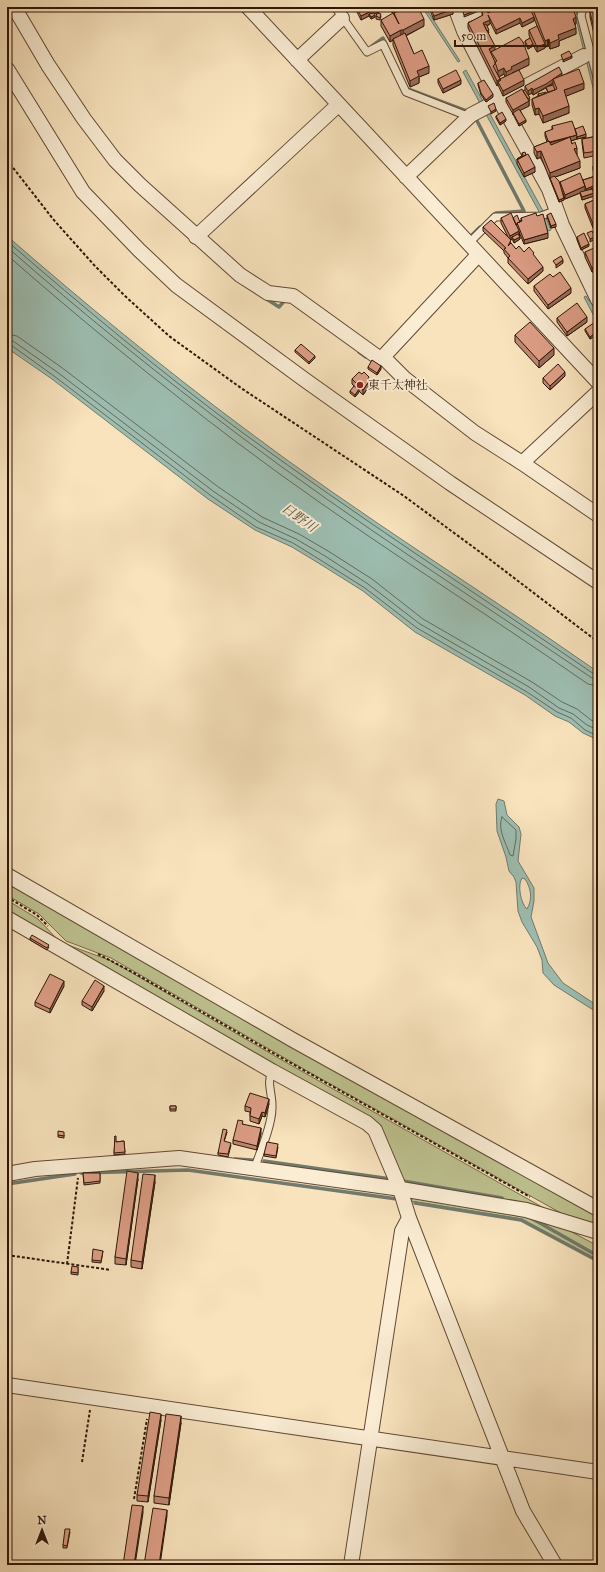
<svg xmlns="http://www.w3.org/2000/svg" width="605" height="1572" font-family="'IM FELL Great Primer','Noto Serif JP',serif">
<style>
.green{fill:#bec390;stroke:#766c4b}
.water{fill:#9dbeb2;stroke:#717a6d;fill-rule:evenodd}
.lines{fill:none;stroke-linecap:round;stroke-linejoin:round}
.shore{stroke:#666a5c;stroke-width:1}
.stream{stroke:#717a6d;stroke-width:3.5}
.lane-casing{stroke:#604834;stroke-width:9}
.street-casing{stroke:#604834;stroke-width:16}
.path{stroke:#2e1506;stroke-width:2;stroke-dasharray:3 2;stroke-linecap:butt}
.lane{stroke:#faedd4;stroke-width:7}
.street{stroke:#faedd4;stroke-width:14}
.wall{fill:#bf8974;stroke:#2e1506;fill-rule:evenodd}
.shaded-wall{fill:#9b6f5e;stroke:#2e1506}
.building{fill:#de9f87;stroke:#2e1506}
.poi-dot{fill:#8f2418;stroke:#faedd4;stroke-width:1.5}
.labels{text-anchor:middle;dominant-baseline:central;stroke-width:4;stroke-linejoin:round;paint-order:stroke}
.poi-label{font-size:12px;fill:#2e1506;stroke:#faedd4;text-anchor:start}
.water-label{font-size:13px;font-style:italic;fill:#555042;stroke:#faedd4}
</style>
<rect width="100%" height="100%" fill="#f8e3bd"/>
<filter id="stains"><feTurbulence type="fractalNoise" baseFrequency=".005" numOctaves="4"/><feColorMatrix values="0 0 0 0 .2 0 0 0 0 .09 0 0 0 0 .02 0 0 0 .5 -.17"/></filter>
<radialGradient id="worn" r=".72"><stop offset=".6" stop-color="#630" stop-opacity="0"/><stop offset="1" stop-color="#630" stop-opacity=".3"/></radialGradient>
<path class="green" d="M7,878L598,1215V1228L568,1217L309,1072L111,958L66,941L39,914L7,895Z
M7,900L38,919L58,940L7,915Z
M68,945L109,960L127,970L280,1059L558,1216L406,1186L378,1131L67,946Z
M416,1196L555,1223L598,1246V1260L522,1219L410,1201Z"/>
<path class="water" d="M422,7H425L460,61L458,62Z
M573,7H575C582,36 598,80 598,108Z
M466,70L543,211L551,230L548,231L543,219L463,72Z
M7,236C84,303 163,368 245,429C359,515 481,590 598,672V740L583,733L569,722L555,716L525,695L415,632L363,591L320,564L292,547L255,530L208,499L52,379L7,348Z
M586,296L589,301L591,300L598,314V324L584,297Z
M498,799L504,801L507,815L519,827L521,834L518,861L534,888V901L531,917L548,963L563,983L598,1006V1013L554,985L543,973L542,960L537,947L522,922L518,911L516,882L514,877L509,871L506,857L497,831L496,804ZM522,878L525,879C531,888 533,899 527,909C521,904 517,885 522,878Z"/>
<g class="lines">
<path class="shore" d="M7,241C83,307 162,373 243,433C358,517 477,594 594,674L598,675
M7,247C82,313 160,376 240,436C354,522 474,598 592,678L598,680
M7,255C81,320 157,382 235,441C349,527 471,603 588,684L598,686
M7,334L17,336L61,367L217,486L262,517L299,534L328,551L372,579L423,619L532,682L562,702L577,709L591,720L598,724
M7,340L13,341L57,372L213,491L259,522L296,539L325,556L368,584L420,624L529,687L559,708L573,714L587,725L598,730
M7,345H11L54,376L210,495L256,527L293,543L322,561L365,588L417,628L527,692L557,712L571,718L585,730L598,736
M502,817L516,830V839L513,856L510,855C506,843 497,829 502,817Z"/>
<path class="stream" d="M239,7L244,12
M372,46L383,38L386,44
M408,89L469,112
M475,117L524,211L496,213L492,216
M471,236L480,227
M265,298L279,307L286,299
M359,352L366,357
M235,1159L252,1160
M264,1161L391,1179
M81,1173L188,1170L397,1199
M403,1181L502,1198
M7,1184L75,1174
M415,1203L521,1220L598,1261
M531,1218L598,1256"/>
<defs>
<path id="lane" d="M335,7L367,52L383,44L406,92L470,117
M583,7L581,16L598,81
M460,21L499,7
M468,244L495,217L541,216L557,210
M254,1169C260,1153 272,1125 272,1108C273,1095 266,1083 272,1071"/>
<path id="street" d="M14,7L48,65L84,119L115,160L140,185L240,275L268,293L293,296L372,353L379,358L383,357L404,378L475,433L522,463L598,515
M248,7L598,382
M455,7L464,31L500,101L549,189L562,225L598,300
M297,60L342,18
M7,69L83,192L139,250L176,285L305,380L450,483L598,582
M406,177L471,115L584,56
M196,237L338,105
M383,357L478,255
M522,463L598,392
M7,875L293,1040L598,1209
M7,918L272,1071L367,1123L375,1130L400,1189L409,1218L523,1511L555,1565
M7,1174L35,1169L179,1158L401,1189L526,1210L598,1232
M7,1385L598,1472
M351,1565L402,1231L409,1218"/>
</defs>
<use href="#lane" class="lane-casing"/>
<use href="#street" class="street-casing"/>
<path class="path" d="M7,160L53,219L94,265L125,296L169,336L241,388L404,496L484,555L598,642
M7,897L37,915L48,926
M98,954L136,974L273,1053L530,1197
M7,1255L111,1270
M67,1264L78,1178
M82,1462L90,1410
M134,1499L147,1419"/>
<use href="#lane" class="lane"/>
<use href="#street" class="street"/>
</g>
<path class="wall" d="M356,7H388V8L374,14L375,17L371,19L369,16L361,20L356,10Z
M429,7H452L453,14L434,20L429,8Z
M500,7H551L552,10L576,24H575L576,34L559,41V46L550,49L549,46L545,47V46V48L537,52L533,45V46L528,49L525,43V41L530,38L529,35V30L539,31L534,18V21L522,27L520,23L496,34L490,22V24L487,26L489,33H488L495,50L529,65L512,73L524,85L503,96L498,85L497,86L468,28V23L482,16V12L488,13ZM504,74L505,77L500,79V81L499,77Z
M598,11V33L594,34L590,17V12Z
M394,13L424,26L406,36L414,54L429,73L419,77V83L410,87L393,45V40L390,42L381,26V20L394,16Z
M376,16H381L380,20L376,19Z
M562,75L584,89L566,96L569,113L543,123L539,114L535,115L532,105V99L538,96V94L548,93L546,88L533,95L532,93L528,95L530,100L529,101V106L520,110L526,122L519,126L513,114L506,102V98L525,90V86ZM553,83V85L548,87Z
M438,79L461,84L443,93L438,83Z
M478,83L493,97L486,102L481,95L478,85Z
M496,116L506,121L500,125L496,118Z
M552,126L575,129L586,137L577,139V137V139L571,141L577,154V155L580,168L555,177L560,185V182L583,180L595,176L593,170V166L598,164V186L589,190L594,196L582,200L580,193L565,199L562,191L564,200L559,202L541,157L537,159L534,153V147L547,142L545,136V132L552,130Z
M598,136V155L584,158L582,143V139Z
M522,153L526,155L535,172L524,177L517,164V159L522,156Z
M594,200L593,228L585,208V204Z
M547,215L556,227L551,228L547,217Z
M501,218H513L520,222L521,221V218L548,238L524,244L519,232L520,239L514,243L512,239L510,240L511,244L516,249L534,256L543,271L528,284L508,263V258L504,253V251L483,231V227L509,239L501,223Z
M577,237L589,246L581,250L577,240Z
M585,252L598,257V272L597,270L592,272L585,257Z
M553,277L571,293L548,309L534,291V286Z
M557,318L587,322L567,336L557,322Z
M598,327V334L590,339L585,331V329Z
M515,335L554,355L539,368L515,342Z
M295,350L315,358L309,364L295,352Z
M368,367L381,369L377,375L368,369Z
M565,376L550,390L543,383V378Z
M352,379L369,380L370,385L363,395L359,391V392L355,397L350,393V391L355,387L352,384Z
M30,938L49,947L47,950L30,940Z
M64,986L50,1013L35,1006V1002Z
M104,991L92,1011L82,1005V1001Z
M269,1104L265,1117L262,1116L259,1124L250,1121V1112L245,1111V1106Z
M170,1106H176V1111H170Z
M243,1124L261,1133L257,1150L233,1144V1140Z
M227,1132L224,1142L231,1145L228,1157L218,1155V1153Z
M58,1135H64V1138L58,1137Z
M115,1136L116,1142L124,1141L125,1154L114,1155Z
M278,1147L276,1158L264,1156V1154Z
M83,1173H100V1183L84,1185Z
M138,1179L126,1265L115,1264V1257Z
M155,1182L142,1269L131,1267V1260Z
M103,1251L101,1263L92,1262V1260Z
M78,1267V1275L71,1274V1272Z
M161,1420L148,1502L137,1501V1495Z
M181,1423L169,1505L154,1503V1496Z
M70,1532L67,1548H63V1545Z"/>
<path class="shaded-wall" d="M380,7H388V8L370,16L369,14V16L361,20V16Z
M484,7V9L464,17V15Z
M398,8V10L392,13V11Z
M453,9V14L434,20V16Z
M375,15V17L371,19V17Z
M534,17V21L522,27V23Z
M576,17V24L573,25V19Z
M520,18V23L496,34V30Z
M424,19V26L403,37V30Z
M490,20V24L484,27L483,23Z
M576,28V34L559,41V46L550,49V43L558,35Z
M598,28V33L594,34V29Z
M401,30V36L393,39V40L390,42V36Z
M549,39V46L545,47V41Z
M533,44V46L528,49V47Z
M545,44V48L537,52V47Z
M495,46V50L489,53V49Z
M572,56V58L563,62V60Z
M529,58V65L512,73L506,79V72L511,67Z
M429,66V73L419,77V83L410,87V81L417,71Z
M504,68V74L498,77V71Z
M562,73V77L553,79V83L533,95V90Z
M500,79V84L498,82V85L497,86V81Z
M461,80V84L443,93V89Z
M524,80V85L503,96V91Z
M584,83V89L564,97V90Z
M532,88V93L528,95V91Z
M493,94V97L486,102V100Z
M529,101V106L513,114V113V115V110Z
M569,106V113L543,123V116Z
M539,108V114L535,115V109Z
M496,109V111L491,114V112Z
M506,119V121L500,125V123Z
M526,120V122L519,126V124Z
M586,134V137L577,139V137Z
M577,135V139L549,147V143Z
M577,148V154L574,156V149Z
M541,151V157L537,159V152Z
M580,161V168L550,179V173Z
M535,167V172L524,177V173Z
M598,184V186L586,191V189Z
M585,186V191L565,199V195Z
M594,193V196L582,200V197Z
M564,198V200L559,202V200Z
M598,222V227L593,228V224Z
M556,224V227L551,228V226Z
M519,231V236L512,237V239L510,240V236Z
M548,233V238L524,244V240Z
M520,237V239L514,243V240Z
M595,237V239L590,242V239Z
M589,244V246L581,250V248Z
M563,260V263L556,268V265Z
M598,265V270L597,268V270L592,272V268Z
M543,267V271L528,284V279Z
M571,288V293L548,309V305Z
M587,317V322L567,336V332Z
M598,331V334L590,339V337Z
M554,348V355L539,368V361Z
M315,356V358L309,364V362Z
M381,366V369L377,375V373Z
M565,372V376L550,390V386Z
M370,380V385L363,395V390Z
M359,389V392L355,397V395Z
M64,981V986L50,1013V1009Z
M104,986V991L92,1011V1007Z
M269,1099V1104L265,1117V1113Z
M262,1112V1116L259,1124V1119Z
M261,1128V1133L257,1150V1146Z
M138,1173V1179L126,1265V1259Z
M155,1175V1182L142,1269V1262Z
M161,1414V1420L148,1502V1496Z
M181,1416V1423L169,1505V1498Z
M143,1506V1513L135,1565H134Z
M167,1510V1516L160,1565H159Z"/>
<path class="building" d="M356,7H380L361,16Z
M390,7H397L398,8L392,11Z
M406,7H418L424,19L403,30H401L390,36L381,20L393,13L399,24L394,13Z
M430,7H452L453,9L434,16Z
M461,7H484L464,15Z
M500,7H529L534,17L522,23L520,18L496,30L488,15L490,20L483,23L495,46L489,49L495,62V64L493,66L500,79L497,81L468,23L483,15L482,12L486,10L488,13Z
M532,7H551L552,10L558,7H568L569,10L573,9L576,17L573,19L576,28L558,35L559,39L550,43L549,39L545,41Z
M598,11V28L594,29L590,12Z
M374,13L375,15L371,17L369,14Z
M377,13L381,14L380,18L376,16Z
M486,24L489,30L487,31L484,25Z
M537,26L545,44L537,47L529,30Z
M405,33L414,54L422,50L429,66L417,71L419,76L410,81L393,39Z
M519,37L523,42L529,58L511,67L512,69L506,72L504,68L498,71L495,62L497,61L491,52Z
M530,38L533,44L528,47L525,41Z
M569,51L572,56L563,60L561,55Z
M559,67L562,73L546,84L533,90L532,88L528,91L525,86Z
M579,69L584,83L564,90L569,106L543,116L539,108L535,109L532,99L557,89L553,79Z
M456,70L461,80L443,89L438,79Z
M519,70L524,80L503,91L498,82L501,80L500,79Z
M484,80L493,94L486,100L481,93L478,83Z
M553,85L555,90L548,92L546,87Z
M522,89L529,101L513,110L506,98Z
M525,90L530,98L528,99L523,91Z
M546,92V93L539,96L538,94Z
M494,103L496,109L491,112L488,106Z
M519,109L526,120L519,124L513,113Z
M502,112L506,119L500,123L496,116Z
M572,121L577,135L550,142L549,141H548L545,132L553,129L552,126Z
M583,126L586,134L577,137L575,129Z
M598,136V151L584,153L582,139Z
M570,137L572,144L575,142L577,148L574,149L580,161L550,173L541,151L537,152L534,147L549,141L551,145Z
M525,152L526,155L517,160V159L523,155L522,153Z
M528,154L535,167L524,173L517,159Z
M598,164V178L593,166Z
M580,173L585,186L565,195L560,182Z
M554,176L559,181L564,198L559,200L550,178Z
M596,176L598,181V184L586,189L583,180Z
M592,189L594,193L582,197L580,192Z
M594,200L595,204L598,203V222L593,224L585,204Z
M511,213L519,231L510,236L501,218Z
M536,213L537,216L543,214L548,233L524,240L517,223L522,221L521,218Z
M551,213L556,224L551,226L547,215Z
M517,215L520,222L517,223V224L516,225L513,218Z
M491,220L511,240L508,246L511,243L516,249L519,246L524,252L529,247L534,253L533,254L543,267L528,279L508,258L510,256L504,249L506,248L483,227Z
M592,231L595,237L590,239L587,233Z
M584,233L589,244L581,248L577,237Z
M518,234L520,237L514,240L512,237Z
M594,248L598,257V265L592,268L585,252Z
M561,256L563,260L556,265L553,261Z
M560,272L571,288L548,305L534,286L550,274L553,277Z
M577,303L587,317L567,332L557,318Z
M530,322L554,348L539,361L515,335Z
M595,322L598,327V331L590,337L585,329Z
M301,344L315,356L309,362L295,350Z
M372,360L381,366L377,373L368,367Z
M558,364L565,372L550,386L543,378Z
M359,372L362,374L364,372L369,377L368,379L370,380L363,390L352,379Z
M354,386L359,389L355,395L350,391Z
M32,935L49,945L47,948L30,938Z
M50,974L64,981L50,1009L35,1002Z
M95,980L104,986L92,1007L82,1001Z
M250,1093L269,1099L265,1113L262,1112L259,1119L250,1116L251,1108L245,1106Z
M170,1106H176V1109H170Z
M238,1120L243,1121L242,1124L261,1128L257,1146L233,1140Z
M223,1129L227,1130L224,1141L231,1143L228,1154L218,1153Z
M58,1131L64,1132V1136L58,1135Z
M115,1136H116V1142L124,1141L125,1152L114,1153Z
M267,1142L278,1144L276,1156L264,1154Z
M127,1171L138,1173L126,1259L115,1257Z
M83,1173H100V1181L84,1183Z
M143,1174L155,1175L142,1262L131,1260Z
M93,1249L103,1251L101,1261L92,1260Z
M72,1266L78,1267V1273L71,1272Z
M150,1412L161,1414L148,1496L137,1495Z
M166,1414L181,1416L169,1498L154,1496Z
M132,1505L143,1506L134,1565H123Z
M153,1508L167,1510L159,1565H144Z
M65,1529H70L67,1546L63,1545Z"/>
<circle class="poi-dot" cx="360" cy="385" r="4"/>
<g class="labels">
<g class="poi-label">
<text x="368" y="385">東千太神社</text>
</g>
<g class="water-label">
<text transform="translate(299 518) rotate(35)">日野川</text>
</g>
</g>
<rect width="605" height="1572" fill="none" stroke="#f8e3bd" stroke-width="24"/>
<rect x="8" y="8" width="589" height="1556" fill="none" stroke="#2e1506" stroke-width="2"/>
<rect x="12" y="12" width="581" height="1548" fill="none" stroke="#2e1506"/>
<g transform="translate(42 1530)" stroke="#faedd4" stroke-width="3" paint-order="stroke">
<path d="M0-3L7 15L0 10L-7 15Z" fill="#2e1506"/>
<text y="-6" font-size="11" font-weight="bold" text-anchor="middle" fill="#2e1506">N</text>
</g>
<path d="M455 40v6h93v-6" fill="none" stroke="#2e1506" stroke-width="2"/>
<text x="461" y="40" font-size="12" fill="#2e1506" stroke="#faedd4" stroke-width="3" paint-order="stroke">50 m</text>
<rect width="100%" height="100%" filter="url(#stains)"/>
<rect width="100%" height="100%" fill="url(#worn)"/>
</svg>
